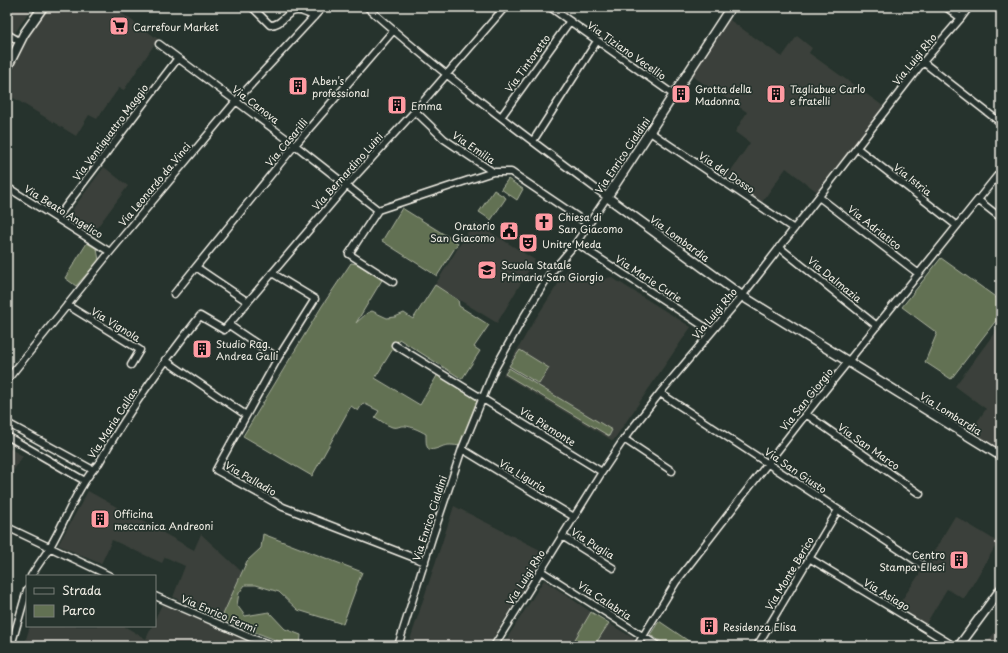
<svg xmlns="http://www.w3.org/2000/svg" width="1008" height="653" font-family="'Playpen Sans',sans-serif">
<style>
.built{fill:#3a403a}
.green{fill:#627153;stroke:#abb19e}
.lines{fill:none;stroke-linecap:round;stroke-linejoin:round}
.minor-casing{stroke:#f4f1e8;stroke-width:9}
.tertiary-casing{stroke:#f4f1e8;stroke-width:11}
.minor{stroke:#26332d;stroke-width:6}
.tertiary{stroke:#26332d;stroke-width:8}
.labels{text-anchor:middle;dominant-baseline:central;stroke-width:3.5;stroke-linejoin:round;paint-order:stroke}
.poi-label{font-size:10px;fill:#f4f1e8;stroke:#26332d;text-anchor:start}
.street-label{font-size:10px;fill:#f4f1e8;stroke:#26332d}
</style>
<rect width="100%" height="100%" fill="#26332d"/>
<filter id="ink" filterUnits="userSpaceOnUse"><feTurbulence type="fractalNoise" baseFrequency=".025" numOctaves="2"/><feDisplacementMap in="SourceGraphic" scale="8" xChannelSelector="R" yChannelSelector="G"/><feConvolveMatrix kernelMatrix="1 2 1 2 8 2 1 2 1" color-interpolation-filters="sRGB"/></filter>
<g filter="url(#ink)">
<path class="built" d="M7,7H32L15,33L7,28Z
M51,7H113L158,39L124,90L119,88L97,119L89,115L76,136L7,94V78L32,27Z
M727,18L782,57L797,36L812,48L809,53L886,108L820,194L786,168L760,205L725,179L750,143L735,132L747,112L689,74Z
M104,167L128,186L93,233L66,218Z
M474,222L535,260L497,323L435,285Z
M569,267L594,282L611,277L691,327L613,441L503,375L532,324Z
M1001,324V454L968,435L986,409L955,386Z
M7,447L23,456L7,480Z
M88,491L194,550L201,534L242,572L221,619L173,597L185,566L165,557L162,563L112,540L101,564L58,545Z
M454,506L546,553L488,646H408Z
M955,516L998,542L964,599L947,589L924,627L899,604L925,566Z
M544,580L591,612L636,640L632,646H502Z
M162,604L254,644L255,646H24L30,626H124L146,639L152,626H155V619Z
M1001,624V646H994L988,641Z"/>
<path class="green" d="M508,179L523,189L517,200L501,189Z
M494,190L506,198L491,220L479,212Z
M402,208L458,243L437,276L382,241Z
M87,243L97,249L99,260L76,286L65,278Z
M941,258L1001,301V314L951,379L925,362L937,333L902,307Z
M351,263L357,264L382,280L356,323L367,313L372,311L387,318L395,317L404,313L413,319L435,285L458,300L459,306L489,325L474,347L480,351L462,379L399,339L375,378L420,405L438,374L478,398L460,446C454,445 447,444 441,447C426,453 426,448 426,434C419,430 409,425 401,426C398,427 396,428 392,427C386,425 380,420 375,417L379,411L363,403L358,411L351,406L312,476L243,436L322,306Z
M520,350L549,368L539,384L509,366Z
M509,368L612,430L609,436L505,374Z
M263,534L362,572L343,624L298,610L279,592L256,585H245L239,593L237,605L245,616L269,612L285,629L301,635L300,646H291L221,619L247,561L261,548Z
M591,612L609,623L594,646H571Z
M659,621L696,646H668L650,635Z"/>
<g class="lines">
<defs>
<path id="minor" d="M252,7L270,25C288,25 285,0 314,17
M367,7C443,75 525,136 607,197L576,243L549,275L523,318L494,370L462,449L432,538L398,646
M550,7L674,95
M946,7L961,18
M7,34L19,41
M159,44L295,145L378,210
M923,62L1001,123
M415,111L444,139L493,172H511L588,224
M501,117L570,21
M650,132L794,229
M533,141L597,41
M857,148L957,226
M7,187L110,252
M819,197L919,274
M978,200L1001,218
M378,210L493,172
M378,210L349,254L393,282
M57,218L178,58
M576,243L711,331
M779,247L877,326
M196,267L248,302
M272,273L315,299L278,358L216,470L283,507L425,562
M174,294L295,145L393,31
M67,305L140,350L131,365
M229,325L278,358
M395,345L602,472
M165,360L246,415
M7,380L110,252L236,101L323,7
M660,393L921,564
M806,414L920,494
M7,423L93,470
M7,436L85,481
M624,439L672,471
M462,449L574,517
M7,527L110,576
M562,536L613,568
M809,558L954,646
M541,571L658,646
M31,576C37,566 44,557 50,547C66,520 77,486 99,463C128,411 163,363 200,316L224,330L347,185L415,111L505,7
M155,596L251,638L275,646
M11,646L27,590
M494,646L602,472L624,439L660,393L742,296L923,62L961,18L969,7
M637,646L676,582L806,414L1001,171
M757,646L838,510"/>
<path id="tertiary" d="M731,7L607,197L742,296L1001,456
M7,68L24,34L43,7
M959,646L1001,589"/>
</defs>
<use href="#minor" class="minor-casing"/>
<use href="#tertiary" class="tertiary-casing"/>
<use href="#minor" class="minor"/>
<use href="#tertiary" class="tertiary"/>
</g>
</g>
<defs>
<symbol id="supermarket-square" viewBox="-11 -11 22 22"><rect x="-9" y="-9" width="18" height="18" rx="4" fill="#ff9aa2" stroke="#26332d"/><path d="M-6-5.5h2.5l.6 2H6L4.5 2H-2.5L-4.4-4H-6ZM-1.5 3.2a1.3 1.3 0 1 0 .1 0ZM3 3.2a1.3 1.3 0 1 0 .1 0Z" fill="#111"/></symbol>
<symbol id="building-square" viewBox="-11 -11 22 22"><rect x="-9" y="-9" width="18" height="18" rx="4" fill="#ff9aa2" stroke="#26332d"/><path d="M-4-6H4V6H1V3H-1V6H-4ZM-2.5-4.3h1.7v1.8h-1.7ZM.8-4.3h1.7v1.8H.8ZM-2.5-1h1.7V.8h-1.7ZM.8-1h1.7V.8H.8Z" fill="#111"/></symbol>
<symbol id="church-square" viewBox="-11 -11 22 22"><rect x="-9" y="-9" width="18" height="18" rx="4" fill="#ff9aa2" stroke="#26332d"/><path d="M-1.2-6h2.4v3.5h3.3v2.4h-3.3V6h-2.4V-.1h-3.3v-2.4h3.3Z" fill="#111"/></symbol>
<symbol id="civic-square" viewBox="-11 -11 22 22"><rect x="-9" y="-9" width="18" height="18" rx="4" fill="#ff9aa2" stroke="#26332d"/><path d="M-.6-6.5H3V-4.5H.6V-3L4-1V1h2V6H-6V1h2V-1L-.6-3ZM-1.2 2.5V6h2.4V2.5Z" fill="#111"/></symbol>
<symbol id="theatre-square" viewBox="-11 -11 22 22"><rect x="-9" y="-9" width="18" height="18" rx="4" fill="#ff9aa2" stroke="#26332d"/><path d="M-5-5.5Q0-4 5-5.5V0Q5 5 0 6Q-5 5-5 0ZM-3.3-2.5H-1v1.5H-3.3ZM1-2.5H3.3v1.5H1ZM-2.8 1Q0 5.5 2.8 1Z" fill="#111"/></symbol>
<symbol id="school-square" viewBox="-11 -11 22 22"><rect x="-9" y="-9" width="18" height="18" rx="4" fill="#ff9aa2" stroke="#26332d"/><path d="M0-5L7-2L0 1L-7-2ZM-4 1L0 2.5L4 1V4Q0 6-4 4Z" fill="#111"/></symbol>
</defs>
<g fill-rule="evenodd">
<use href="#supermarket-square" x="108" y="15" width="22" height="22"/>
<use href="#building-square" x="287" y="75" width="22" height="22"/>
<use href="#building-square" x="670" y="83" width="22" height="22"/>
<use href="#building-square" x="765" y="83" width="22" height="22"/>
<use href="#building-square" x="386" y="94" width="22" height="22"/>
<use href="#church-square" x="533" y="211" width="22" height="22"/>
<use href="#civic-square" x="498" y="220" width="22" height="22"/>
<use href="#theatre-square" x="517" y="232" width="22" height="22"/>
<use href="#school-square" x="476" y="259" width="22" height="22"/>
<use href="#building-square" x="191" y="338" width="22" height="22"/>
<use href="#building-square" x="89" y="508" width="22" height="22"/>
<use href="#building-square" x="948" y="549" width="22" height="22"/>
<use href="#building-square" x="698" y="615" width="22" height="22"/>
</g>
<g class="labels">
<g class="poi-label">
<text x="133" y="26">Carrefour Market</text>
<text x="312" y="80">Aben's<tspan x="312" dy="12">professional</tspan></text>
<text x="695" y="88">Grotta della<tspan x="695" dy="12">Madonna</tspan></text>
<text x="790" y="88">Tagliabue Carlo<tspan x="790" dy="12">e fratelli</tspan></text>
<text x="411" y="105">Emma</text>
<text x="558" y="216">Chiesa di<tspan x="558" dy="12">San Giacomo</tspan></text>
<text x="495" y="225" text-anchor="end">Oratorio<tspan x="495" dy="12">San Giacomo</tspan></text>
<text x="542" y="243">Unitre Meda</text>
<text x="501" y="264">Scuola Statale<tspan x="501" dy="12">Primaria San Giorgio</tspan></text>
<text x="216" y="343">Studio Rag.<tspan x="216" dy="12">Andrea Galli</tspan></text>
<text x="114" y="513">Officina<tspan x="114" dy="12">meccanica Andreoni</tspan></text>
<text x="945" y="554" text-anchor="end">Centro<tspan x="945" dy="12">Stampa Elleci</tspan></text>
<text x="723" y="626">Residenza Elisa</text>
</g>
<g class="street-label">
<text transform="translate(627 50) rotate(35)">Via Tiziano Vecellio</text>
<text transform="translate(914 59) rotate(-51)">Via Luigi Rho</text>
<text transform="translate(527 63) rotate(-54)">Via Tintoretto</text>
<text transform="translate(256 104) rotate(37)">Via Canova</text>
<text transform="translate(110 132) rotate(-53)">Via Ventiquattro Maggio</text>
<text transform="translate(286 142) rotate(-50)">Via Casarilli</text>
<text transform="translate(474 147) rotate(34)">Via Emilia</text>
<text transform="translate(622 155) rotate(-56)">Via Enrico Cialdini</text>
<text transform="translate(347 171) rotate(-48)">Via Bernardino Luini</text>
<text transform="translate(727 172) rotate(34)">Via del Dosso</text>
<text transform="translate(913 179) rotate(38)">Via Istria</text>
<text transform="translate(154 184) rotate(-50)">Via Leonardo da Vinci</text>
<text transform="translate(64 211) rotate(32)">Via Beato Angelico</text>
<text transform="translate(875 227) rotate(38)">Via Adriatico</text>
<text transform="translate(680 238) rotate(36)">Via Lombardia</text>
<text transform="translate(649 278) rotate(33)">Via Marie Curie</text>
<text transform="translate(835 279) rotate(39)">Via Dalmazia</text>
<text transform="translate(714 313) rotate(-50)">Via Luigi Rho</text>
<text transform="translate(116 324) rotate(31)">Via Vignola</text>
<text transform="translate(806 399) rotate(-51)">Via San Giorgio</text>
<text transform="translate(951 413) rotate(32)">Via Lombardia</text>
<text transform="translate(112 423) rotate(-57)">Via Maria Callas</text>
<text transform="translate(548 426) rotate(32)">Via Piemonte</text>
<text transform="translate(869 446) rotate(35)">Via San Marco</text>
<text transform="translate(796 470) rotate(34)">Via San Giusto</text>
<text transform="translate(523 475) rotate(31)">Via Liguria</text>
<text transform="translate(251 478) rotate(30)">Via Palladio</text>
<text transform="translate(429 518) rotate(-72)">Via Enrico Cialdini</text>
<text transform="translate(593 543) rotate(32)">Via Puglia</text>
<text transform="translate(789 573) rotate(-59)">Via Monte Berico</text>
<text transform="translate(525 577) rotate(-58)">Via Luigi Rho</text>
<text transform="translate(887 594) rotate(31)">Via Asiago</text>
<text transform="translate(605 600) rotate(33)">Via Calabria</text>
<text transform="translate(219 613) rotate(23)">Via Enrico Fermi</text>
</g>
</g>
<rect width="1008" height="653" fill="none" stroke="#26332d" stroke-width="24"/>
<rect x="12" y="12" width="984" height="629" fill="none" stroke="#f4f1e8" stroke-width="1.5" filter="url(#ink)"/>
<rect x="26" y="575" width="130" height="52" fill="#26332d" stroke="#787f78"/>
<rect x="34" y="588" width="20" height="6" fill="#26332d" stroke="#787f78"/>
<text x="62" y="595" font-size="12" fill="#f4f1e8">Strada</text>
<rect x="34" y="605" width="20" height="12" fill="#627153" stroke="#787f78"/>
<text x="62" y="615" font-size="12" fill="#f4f1e8">Parco</text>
</svg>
